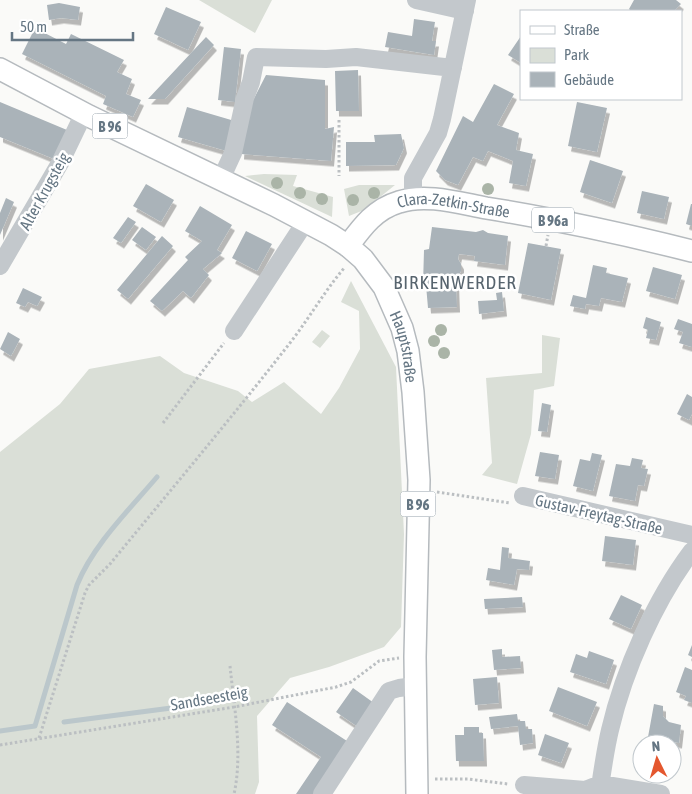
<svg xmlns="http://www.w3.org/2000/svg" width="692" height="794" font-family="'Asap Condensed',sans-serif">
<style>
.green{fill:#dadfd7}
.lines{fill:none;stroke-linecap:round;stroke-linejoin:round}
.stream{stroke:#bbc7cb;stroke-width:5}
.building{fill:#aab3b9;filter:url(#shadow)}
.major-casing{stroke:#b5babe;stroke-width:24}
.path{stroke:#bbbfc2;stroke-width:3;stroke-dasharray:2.5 2.5;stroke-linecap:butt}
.minor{stroke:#c3c8cc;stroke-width:18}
.major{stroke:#fff;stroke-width:21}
.tree{fill:#aab4a7}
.labels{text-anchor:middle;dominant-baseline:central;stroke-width:5;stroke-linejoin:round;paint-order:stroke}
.shield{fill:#fff;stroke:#939fa8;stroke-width:1}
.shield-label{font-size:15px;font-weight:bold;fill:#657683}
.street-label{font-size:16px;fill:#657683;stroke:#fff}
.quarter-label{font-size:19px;letter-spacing:1px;fill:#57646e;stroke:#fff}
</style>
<defs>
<filter id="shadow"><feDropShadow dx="3" dy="5.5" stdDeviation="0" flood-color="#0004"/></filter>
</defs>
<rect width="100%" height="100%" fill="#fafaf8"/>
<path class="green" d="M199,0H272L255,33Z
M264,174L297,175L293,186L333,197L332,217L245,176Z
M359,185H395L364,210L349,216L344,189Z
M351,281L396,367L404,534L401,627L384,647L329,667L290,678L257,716L259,782L255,794H0V452L60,404L89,369L160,356L184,373L238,391L252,402L284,382L321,414L339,388L360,349L359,311L341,302Z
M322,330L330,336L320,348L312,342Z
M542,335L560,338L554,386L534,390L531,434L517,484L482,475L492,463L486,378L542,373Z"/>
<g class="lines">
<path class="stream" d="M64,722L179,707
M0,731L35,726L77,585C93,545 129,510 157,477"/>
</g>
<path class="building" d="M634,0H676L681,4L674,11H631L629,9Z
M59,3L80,7L78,20L61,18L49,20L47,5Z
M166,7L201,22L188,50L154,34Z
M414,19L435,22L432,41H436L434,55L385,47L388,32L412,36Z
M35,28L66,44L71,34L124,60L117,72L132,79L126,94L141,100L133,117L103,104L106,96L22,54Z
M521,36V63L508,55Z
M206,37L214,45L165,99H148Z
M224,47L241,49L235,102L218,100Z
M358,70L359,111H336L335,71Z
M266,75L325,80V129L334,127L331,161L241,154L243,120Z
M494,84L514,94L497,125L519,133L516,150L533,154L526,186L509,183L513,161L488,151L483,161L473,157L458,185L445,180L436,171L463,116L473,122Z
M0,102L67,130L54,159L0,137Z
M577,102L607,108L597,152L568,146Z
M187,107L238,122L230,152L178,137Z
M401,134L404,148L396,165L346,166V142H375L374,135Z
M590,160L623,171L612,203L580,192Z
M146,184L174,200L161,222L133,206Z
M642,191L669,197L664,219L637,213Z
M6,198L14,202L0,235V213Z
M691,204H692V226L686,224Z
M200,206L232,225L217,250L222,253L203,269L209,275L191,298L183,291L162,311L150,301L188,260L185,257L202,241L185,231Z
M128,217L136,222L121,243L113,238Z
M142,227L156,237L146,250L132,240Z
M432,227L476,232L483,230L488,233L508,236L505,265L474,261L475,256L459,254L458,259L461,264V271L456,280L457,307L428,308L426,285H423L424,250L429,249Z
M246,231L272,244L257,271L232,258Z
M162,236L173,246L128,299L117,290Z
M528,243L561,249L551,300L518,293Z
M593,265L607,268L606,273L628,278L622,302L601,298L599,306L586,304L585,309L570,306L573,295L586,298Z
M653,267L682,275L675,299L646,291Z
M23,288L42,297L37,306L28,302L25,307L16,303Z
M502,292L504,311L479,314L478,301L497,300L496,293Z
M646,317L661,322L656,340L646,338L648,330L643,328Z
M678,319L692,324V347L679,343L683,332L674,329Z
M8,332L20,339L11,356L0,349Z
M687,394L692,397V414L689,420L677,414Z
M542,403L551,405L547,432L538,431Z
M540,452L559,455L555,479L535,476Z
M592,453L602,455L593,491L573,486L580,459L590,461Z
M632,458L643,460L641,468L648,469L644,486L638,485L635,501L609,496L616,464L630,466Z
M605,536L636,540L633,565L602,561Z
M502,547L509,548L508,558L530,561L529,570L517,569L514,585L486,580L488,568L500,570Z
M621,595L642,605L631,629L609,619Z
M522,597L523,607L485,609L484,599Z
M692,645V657L688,655Z
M502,649V657L520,656L521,668L494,670L492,650Z
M589,651L614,660L606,684L570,672L576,654L587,658Z
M685,667L692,670V703L684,700L686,696L676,692Z
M497,677L499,703L475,705L473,679Z
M558,687L597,702L587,726L549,711Z
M353,688L374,703L358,727L336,712Z
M287,702L347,741L313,794H296L321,757L272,725Z
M654,704L663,706V716L669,722L681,725L679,743L648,737Z
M517,714L518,721H525L526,729H532L533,743L520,745L518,726L491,729L489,717Z
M464,727H479V733H483L484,761H456L455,735H464Z
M545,734L569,743L561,763L538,755Z"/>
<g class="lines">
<defs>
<g id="major">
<path id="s1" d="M0,69L89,116L274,205L331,235L348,246L363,259L384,287L402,328L408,351L413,392L419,480L415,657L417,794"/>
<path id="s2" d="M348,246C362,227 375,209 399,202C426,193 459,203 486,208C555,219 624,234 692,251"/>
</g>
</defs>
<use href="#major" class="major-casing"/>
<path class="path" d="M339,120V176
M546,246L548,235
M163,423L224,343
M437,492L510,503
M230,666C234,706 243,754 234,794
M39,738L85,593L89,585L110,564C169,492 229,421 286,348C307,322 323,293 345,267
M0,745L234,707L336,687L351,682L379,661L399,658
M435,779H468L508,784"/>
<path class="minor" d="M416,0L465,11
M221,179L233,153L245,98L251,82L256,57L326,59L356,57L453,68
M413,199V178L438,133L442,119L467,0
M0,266L60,163L84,113
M234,331L306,221
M523,496L692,535
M524,785L585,790L600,784L661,794
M322,794L389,691L399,688L415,686
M599,794C602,773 605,751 610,730C624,670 655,600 692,551"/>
<use href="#major" class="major"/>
</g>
<g class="tree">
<circle cx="277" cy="183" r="6"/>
<circle cx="488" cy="189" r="6"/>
<circle cx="300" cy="193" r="6"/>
<circle cx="374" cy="193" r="6"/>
<circle cx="322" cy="199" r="6"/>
<circle cx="353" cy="200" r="6"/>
<circle cx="441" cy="330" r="6"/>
<circle cx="434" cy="341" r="6"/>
<circle cx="444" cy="353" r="6"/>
</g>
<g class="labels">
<g class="shield">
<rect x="92.5" y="113.5" width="35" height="25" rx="4"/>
<rect x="532" y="207.5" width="42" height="25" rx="4"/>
<rect x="400.5" y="491.5" width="35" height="25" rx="4"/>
</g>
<g class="shield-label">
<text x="110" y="126">B 96</text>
<text x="553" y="220">B 96a</text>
<text x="418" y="504">B 96</text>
</g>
<g class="street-label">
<text transform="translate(44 191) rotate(-61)">Alter Krugsteig</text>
<text stroke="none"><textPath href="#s2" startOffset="124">Clara-Zetkin-Straße</textPath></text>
<text stroke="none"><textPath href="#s1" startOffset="509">Hauptstraße</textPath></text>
<text transform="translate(599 514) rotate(13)">Gustav-Freytag-Straße</text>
<text transform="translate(209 698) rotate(-10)">Sandseesteig</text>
</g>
<g class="quarter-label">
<text x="455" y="282">BIRKENWERDER</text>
</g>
</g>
<rect x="520" y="10" width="162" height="90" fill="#ffffff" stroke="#c1c8cd"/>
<rect x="530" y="26" width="25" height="8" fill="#ffffff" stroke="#c1c8cd"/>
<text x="564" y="35" font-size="15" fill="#657683">Straße</text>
<rect x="530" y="48" width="25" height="15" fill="#dadfd7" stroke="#c1c8cd"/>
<text x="564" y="60" font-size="15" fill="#657683">Park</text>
<rect x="530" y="72" width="25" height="15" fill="#aab3b9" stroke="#c1c8cd"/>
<text x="564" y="85" font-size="15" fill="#657683">Gebäude</text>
<g transform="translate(657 759) rotate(355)"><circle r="24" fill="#ffffff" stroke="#c1c8cd"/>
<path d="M0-4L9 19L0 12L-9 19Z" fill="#e4572e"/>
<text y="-8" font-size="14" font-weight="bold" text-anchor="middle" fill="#657683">N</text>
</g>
<path d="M12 32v8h121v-8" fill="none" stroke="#657683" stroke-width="2.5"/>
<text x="20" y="32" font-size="15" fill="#657683" stroke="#ffffff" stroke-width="4" paint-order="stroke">50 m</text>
</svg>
